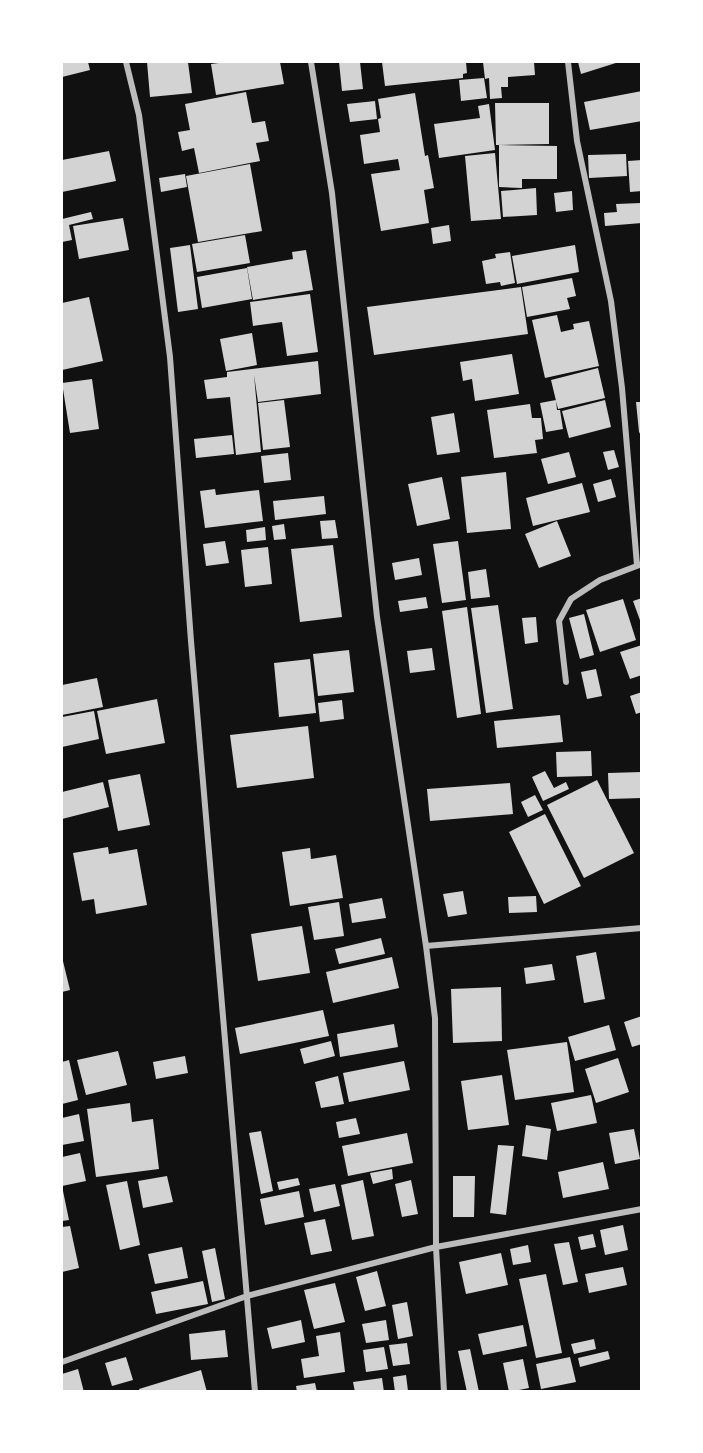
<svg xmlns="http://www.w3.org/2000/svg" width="703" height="1453" font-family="Signika,sans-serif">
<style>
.building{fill:#d3d3d3}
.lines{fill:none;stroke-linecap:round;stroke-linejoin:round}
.minor{stroke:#bcbcbc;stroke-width:6}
</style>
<rect width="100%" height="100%" fill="#111"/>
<path class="building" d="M62,62H88L90,70L62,77Z
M147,62H188L192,93L150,97Z
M226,62H280L284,84L216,95L211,64Z
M339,62H360L363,89L342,91Z
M382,62H466L467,73L463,74V78L385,86Z
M483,62H534L535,75L508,77V87H501L502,98L490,99L489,78L485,79Z
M578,62H619L581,74Z
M484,78L487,98L461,101L459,80Z
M642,91V121L590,130L584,102Z
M246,92L252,123L265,121L269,141L256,143L260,161L199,173L194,148L182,151L178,132L190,130L185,104Z
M415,93L425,156L428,155L434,188L424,190L429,223L381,231L371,174L400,170L398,159L364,164L360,135L380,132L378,119L381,118L378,99Z
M375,101L377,119L350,122L347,104Z
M495,103H549V144L496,145Z
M489,104L495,150L439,158L434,124L480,118L478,106Z
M499,145L557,146V179H522V188L499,187Z
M109,151L116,181L62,192V160Z
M495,153L501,219L471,221L465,156Z
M626,154L627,176L589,178L588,155Z
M642,160V191L630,192L628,161Z
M250,164L262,231L198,242L186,176Z
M185,174L187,187L161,192L159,178Z
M536,188L537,215L503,217L501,191Z
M572,191L573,210L556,212L554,193Z
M641,203L642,223L605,226L604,213L617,212L616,204Z
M91,212L93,219L69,225L72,240L62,242V219Z
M123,218L129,250L79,259L73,226Z
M449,225L451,241L433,244L431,228Z
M245,235L250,263L197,272L192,244Z
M190,245L198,309L178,312L170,248Z
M575,245L579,272L517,284L512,256Z
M306,250L313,290L253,300L247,267L293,259L292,252Z
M510,252L515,283L501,286L500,282L486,284L482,261L496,258L495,254Z
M247,268L252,299L202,308L197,277Z
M572,278L576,296L567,298L570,309L527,317L522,287Z
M521,287L528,334L374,355L367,307Z
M310,294L318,352L287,356L282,322L253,326L250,302Z
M89,297L103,361L62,370V303Z
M557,315L561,332L574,329L573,324L589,321L599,366L545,378L532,320Z
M252,333L257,365L226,371L220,339Z
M512,354L519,394L475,401L472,379L463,381L460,362Z
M318,361L321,394L258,402L254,375L261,452L236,455L230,397L207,399L204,380L227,377V372Z
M598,368L605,398L558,409L551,380Z
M92,379L99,429L70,433L62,383Z
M284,400L290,447L263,450L258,403Z
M556,400L557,410H560L563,429L546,432L540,403Z
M605,400L611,427L569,438L562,411Z
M636,402H642V437L639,432Z
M530,404L532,418H541L543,439L535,440L537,453L494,458L487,410Z
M454,413L460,452L437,455L431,417Z
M232,435L234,454L196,458L194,439Z
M614,450L619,467L608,470L603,452Z
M569,452L576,477L548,484L541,459Z
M288,453L291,480L264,483L261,456Z
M506,472L511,529L467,533L461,477Z
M442,477L450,519L417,526L408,484Z
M611,479L616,497L598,502L593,484Z
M582,483L590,512L533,526L526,498Z
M215,489L216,495L259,490L263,521L205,528L200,491Z
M324,496L326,514L275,520L273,501Z
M335,520L338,538L322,539L320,521Z
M557,521L571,556L539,568L525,534Z
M284,524L286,539L274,540L272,526Z
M265,527L266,540L247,542L246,530Z
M225,541L229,563L206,566L203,544Z
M458,541L466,600L442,603L433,544Z
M333,545L342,617L300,622L291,549Z
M268,547L272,584L245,587L241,550Z
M419,558L422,575L395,580L392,563Z
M486,569L490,597L471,599L468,572Z
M426,597L428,608L400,612L398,601Z
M642,598V623H641L633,601Z
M623,599L636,640L600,652L586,610Z
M498,605L513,709L486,713L471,608Z
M467,607L481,714L457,718L442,611Z
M584,614L594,655L580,659L569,618Z
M536,617L538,642L525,644L522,618Z
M642,645V675L630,679L620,652Z
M432,648L435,670L410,673L407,651Z
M349,650L354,692L318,696L313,654Z
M310,659L316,713L279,717L274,663Z
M596,669L602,696L587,699L581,672Z
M97,678L103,707L62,715V685Z
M642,692V712L636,714L630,696Z
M157,699L165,743L106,754L97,711Z
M342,700L344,719L320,722L318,703Z
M94,711L99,739L62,747V717Z
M560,715L563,742L497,748L494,721Z
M308,726L314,778L237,788L230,735Z
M591,751L592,776L557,777L556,752Z
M545,771L554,788L566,782L569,789L543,801L532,777Z
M642,772V798L609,799L608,773Z
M140,774L150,825L118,831L108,780Z
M597,780L634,853L584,878L547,805Z
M103,782L109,807L62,819V792Z
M510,783L513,814L430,821L427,789Z
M535,795L543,810L528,817L521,802Z
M545,814L581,886L544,904L509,832Z
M108,847L109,854L137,849L147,905L96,914L94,899L82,901L73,853Z
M310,848L311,859L336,855L343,898L290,906L282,852Z
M463,891L467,914L448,917L443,894Z
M536,896L537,912L509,913L508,897Z
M382,898L386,918L352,923L349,904Z
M339,902L344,936L314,940L308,907Z
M302,926L310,973L258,981L251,934Z
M381,938L385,954L339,964L335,949Z
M596,952L605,999L584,1003L576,956Z
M62,957L70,990L62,992Z
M392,957L399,988L333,1003L326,972Z
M552,964L555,980L526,984L524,968Z
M501,987L502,1041L453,1043L451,989Z
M323,1010L329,1036L240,1054L235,1028Z
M642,1016V1044L632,1047L624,1022Z
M394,1024L398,1047L340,1057L337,1034Z
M609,1025L616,1050L575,1061L568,1037Z
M331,1041L335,1056L304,1064L300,1049Z
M567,1042L574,1092L515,1100L507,1050Z
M118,1051L127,1085L86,1095L77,1060Z
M185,1056L188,1073L156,1079L153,1062Z
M618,1058L629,1092L596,1103L585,1069Z
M69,1060L78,1100L62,1104V1062Z
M404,1061L410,1090L349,1102L343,1073Z
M502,1075L509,1125L468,1130L461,1081Z
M338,1076L344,1104L321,1108L315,1082Z
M591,1095L597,1123L557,1131L551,1103Z
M130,1103L132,1122L153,1119L159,1169L96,1177L87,1109Z
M79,1114L84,1141L62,1145V1118Z
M356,1118L360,1134L339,1138L336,1122Z
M526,1125L551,1129L547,1160L522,1156Z
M634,1129L640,1159L615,1164L609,1133Z
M261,1131L273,1191L261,1194L249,1133Z
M407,1133L413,1163L348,1176L342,1146Z
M498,1145L514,1146L506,1215L490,1213Z
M80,1153L86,1181L62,1186V1157Z
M603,1162L609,1189L563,1198L558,1172Z
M392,1169L393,1179L373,1184L370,1173Z
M167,1176L173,1202L143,1208L138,1181Z
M453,1176H475L474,1217H453Z
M298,1178L300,1185L279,1190L277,1182Z
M363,1180L374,1236L352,1240L341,1185Z
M411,1180L418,1214L402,1217L395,1184Z
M127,1181L140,1245L120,1250L106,1185Z
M335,1184L340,1206L314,1212L309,1189Z
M63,1191L69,1220L62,1221V1191Z
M299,1191L304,1217L265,1225L260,1199Z
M325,1219L332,1251L311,1255L304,1223Z
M623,1225L628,1250L605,1255L600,1230Z
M70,1226L79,1268L62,1272V1227Z
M593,1234L596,1247L581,1250L578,1237Z
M569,1242L578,1282L563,1285L554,1244Z
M528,1245L531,1262L513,1265L510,1249Z
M182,1247L188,1278L155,1284L148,1254Z
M215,1248L225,1299L212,1302L202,1251Z
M501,1253L508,1285L466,1294L459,1262Z
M623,1267L627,1285L589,1293L585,1274Z
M377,1271L386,1306L365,1311L356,1277Z
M546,1274L562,1353L536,1358L519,1279Z
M203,1281L208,1304L156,1314L151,1292Z
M335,1283L345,1322L314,1329L304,1290Z
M407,1302L413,1336L398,1339L392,1305Z
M301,1320L305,1342L272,1349L267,1328Z
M386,1320L389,1340L366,1343L362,1324Z
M523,1325L527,1346L483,1355L478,1334Z
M225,1330L228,1357L191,1360L189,1334Z
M340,1332L345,1372L304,1378L301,1359L319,1356L316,1336Z
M594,1339L596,1349L574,1354L571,1344Z
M407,1343L410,1364L393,1366L389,1345Z
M384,1347L388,1369L366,1372L363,1350Z
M470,1349L479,1392H467L458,1351Z
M608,1351L610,1359L580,1367L578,1358Z
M126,1357L133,1380L112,1386L105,1363Z
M570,1357L576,1382L541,1389L536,1364Z
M523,1359L529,1388L509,1392L503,1363Z
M78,1369L84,1392H63L62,1374Z
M201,1370L207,1392H140L139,1389Z
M406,1375L408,1391L395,1392L393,1377Z
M382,1378L384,1392H355L353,1382Z
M315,1383L317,1392H297L296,1386Z"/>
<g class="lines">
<path class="minor" d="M126,62L139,115L170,357L191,641L255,1392
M311,62L332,193L377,617L426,946L435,1018L436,1247L444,1392
M568,62L577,141L611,301L622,388L637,565
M566,682L559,621L571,599L600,580L642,564
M426,946L642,928
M62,1362L247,1296L436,1247L642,1209"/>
</g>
<rect width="703" height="1453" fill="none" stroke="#ffffff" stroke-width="126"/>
</svg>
